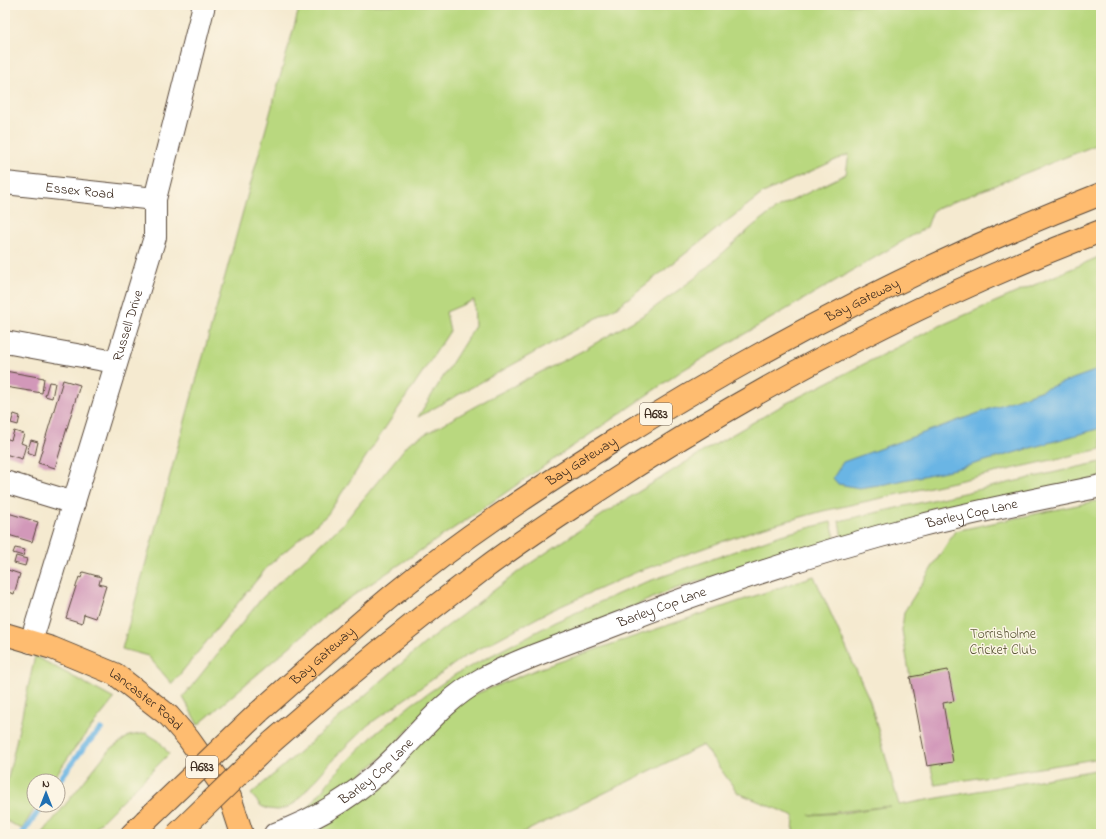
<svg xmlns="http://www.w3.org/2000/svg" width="1106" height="839" font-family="'Indie Flower',sans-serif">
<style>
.green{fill:#b9d87f;stroke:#7a814e;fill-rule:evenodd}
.water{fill:#6bb5e4;stroke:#537081}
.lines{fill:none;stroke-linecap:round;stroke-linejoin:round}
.stream{stroke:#6bb5e4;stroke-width:5.5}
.building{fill:#d298b9}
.minor-casing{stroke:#574739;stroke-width:24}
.major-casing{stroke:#574739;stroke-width:24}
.highway-casing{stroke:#574739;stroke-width:24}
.minor{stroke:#fff;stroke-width:22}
.major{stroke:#febc70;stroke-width:22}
.highway{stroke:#febc70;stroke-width:22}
.highway-bridge-casing{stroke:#574739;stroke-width:24;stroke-linecap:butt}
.highway-bridge{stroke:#febc70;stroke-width:22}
.labels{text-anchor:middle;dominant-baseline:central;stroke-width:3;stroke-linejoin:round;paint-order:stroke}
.shield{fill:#fcf5e5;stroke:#75675a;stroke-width:1}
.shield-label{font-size:13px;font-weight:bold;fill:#3b2a1e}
.street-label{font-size:14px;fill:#3b2a1e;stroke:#fcf5e5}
.park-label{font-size:14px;fill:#5a5636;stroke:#fcf5e5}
</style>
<rect width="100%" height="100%" fill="#fcf5e5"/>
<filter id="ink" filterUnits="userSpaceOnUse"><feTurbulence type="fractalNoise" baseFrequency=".025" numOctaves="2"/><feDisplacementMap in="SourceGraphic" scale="8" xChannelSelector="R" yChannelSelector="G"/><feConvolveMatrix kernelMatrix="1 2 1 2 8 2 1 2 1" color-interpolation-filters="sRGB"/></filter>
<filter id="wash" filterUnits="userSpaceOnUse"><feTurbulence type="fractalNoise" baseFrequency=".012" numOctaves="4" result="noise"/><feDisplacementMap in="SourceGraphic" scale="16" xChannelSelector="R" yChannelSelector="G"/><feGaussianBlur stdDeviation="0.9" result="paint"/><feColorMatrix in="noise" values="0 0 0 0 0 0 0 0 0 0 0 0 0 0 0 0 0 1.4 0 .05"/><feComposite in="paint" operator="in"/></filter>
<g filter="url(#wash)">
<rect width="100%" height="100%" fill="#f5ead0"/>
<path class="green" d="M300,5H1101V143L933,210L927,227L683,370L469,518L336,607L198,725L183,697L262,598L342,525L409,443L492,397L582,351L647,313L695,278L754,225L779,207L846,174L849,154L763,193L617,307L418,417L475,326L474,300L446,312L450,331L327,515L268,566L172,684L148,656L122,649Z
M1101,256V449L823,511L758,529L639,571L550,611L464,657L368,725L337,755L295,803L286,808L278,810L268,809L261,806L251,794L424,644L522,569L608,511L704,451L783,405L935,328Z
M1101,462V477L842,539L839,521Z
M1101,500V758L935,785L910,677L902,630L904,612L955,531Z
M831,522L836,542L729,571L669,591L462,680L436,699L387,753L357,778L303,814L340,768L375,734L412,704L456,674L555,622L638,585L781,535Z
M814,576L870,701L899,805L1101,769V834H793L794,816L738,793L703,745L520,834H312L315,827L463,699L538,669ZM890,806L843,813L809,815H810Z
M35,656L114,699L74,749L52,781H34V805H37L22,829L5,820V792Z
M146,733L159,741L169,754L89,834H42L108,751L129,736Z"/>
<path class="water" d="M1101,366V428L964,467L886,484L859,488L838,484L833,478L843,462L1092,372Z"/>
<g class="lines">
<path class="stream" d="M58,782L84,747L101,729
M22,834L43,805"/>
</g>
<g id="blocks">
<path class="building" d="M5,371L44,378L42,393L5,387Z
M63,380L80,385L55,468L38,463Z
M49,382L55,383L52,398L45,396Z
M14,414L20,416L18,425L11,423Z
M14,431L24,434L21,443L26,445L22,459L5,454V438L11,440Z
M31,440L38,442L35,455L27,452Z
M8,513L38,522L32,542L5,534V521Z
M15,548L25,550L23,556L13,553Z
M16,556L27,559L25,566L14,563Z
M5,569L20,574L14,594L5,591Z
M83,572L101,577L99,584L106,586L96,618L84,614L82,623L66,618L79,577L81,578Z
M948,670L954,701L943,703L953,762L927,766L910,677Z"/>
</g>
</g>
<g filter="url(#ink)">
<use href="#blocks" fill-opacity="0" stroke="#574739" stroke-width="1"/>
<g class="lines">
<defs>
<g id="minor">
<path id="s1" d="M5,183L155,199"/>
<path d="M5,342L115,362"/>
<path d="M5,482L74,503"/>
<path id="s2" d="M31,642L155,237V199L204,5"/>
<path id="s3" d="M275,834C320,818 360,792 394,758C423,729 444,700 482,679C522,658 566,644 609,627C709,588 813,553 918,526C978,511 1040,499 1101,486"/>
</g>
<g id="major">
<path id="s4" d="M5,634L52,648L115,674L169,716L188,738L230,797L242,834"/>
</g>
<g id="highway">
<path id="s5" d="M259,712C304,673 348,632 394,594C461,539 534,491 607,445C763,346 928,261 1101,194"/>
<path d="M272,742C341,681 412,623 485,568C522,540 561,515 599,490C756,387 925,298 1101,231"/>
<path d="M132,834L145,821"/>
</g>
</defs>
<use href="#minor" class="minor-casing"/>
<use href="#major" class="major-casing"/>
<use href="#highway" class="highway-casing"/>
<use href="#minor" class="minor"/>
<use href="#major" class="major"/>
<use href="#highway" class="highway"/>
<defs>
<path id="highway-bridge" d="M145,821L259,712
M177,834L272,742"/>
</defs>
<use href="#highway-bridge" class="highway-bridge-casing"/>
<use href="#highway-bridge" class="highway-bridge"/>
</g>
</g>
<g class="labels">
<g class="shield">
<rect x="640" y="403" width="32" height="22" rx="3"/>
<rect x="186" y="756" width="32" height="22" rx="3"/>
</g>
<g class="shield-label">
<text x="656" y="414">A683</text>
<text x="202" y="767">A683</text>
</g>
<g class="street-label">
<text stroke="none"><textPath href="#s1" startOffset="75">Essex Road</textPath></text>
<text stroke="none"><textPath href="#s5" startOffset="733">Bay Gateway</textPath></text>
<text stroke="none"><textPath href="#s2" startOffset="331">Russell Drive</textPath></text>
<text stroke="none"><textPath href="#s5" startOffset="409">Bay Gateway</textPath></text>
<text stroke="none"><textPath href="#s3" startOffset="779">Barley Cop Lane</textPath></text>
<text stroke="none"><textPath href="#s3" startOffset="455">Barley Cop Lane</textPath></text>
<text stroke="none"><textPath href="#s5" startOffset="85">Bay Gateway</textPath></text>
<text stroke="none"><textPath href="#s4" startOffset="157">Lancaster Road</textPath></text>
<text stroke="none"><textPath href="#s3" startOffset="120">Barley Cop Lane</textPath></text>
</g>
<g class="park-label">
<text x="1003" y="634">Torrisholme<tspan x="1003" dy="16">Cricket Club</tspan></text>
</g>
</g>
<rect width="1106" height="839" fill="none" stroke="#fcf5e5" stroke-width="20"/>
<g transform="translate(46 793)"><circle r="19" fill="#fcf5e5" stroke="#afa495"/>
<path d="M0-3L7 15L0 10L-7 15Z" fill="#1f6fb2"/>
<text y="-6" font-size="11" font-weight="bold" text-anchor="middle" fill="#3b2a1e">N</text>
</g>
</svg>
